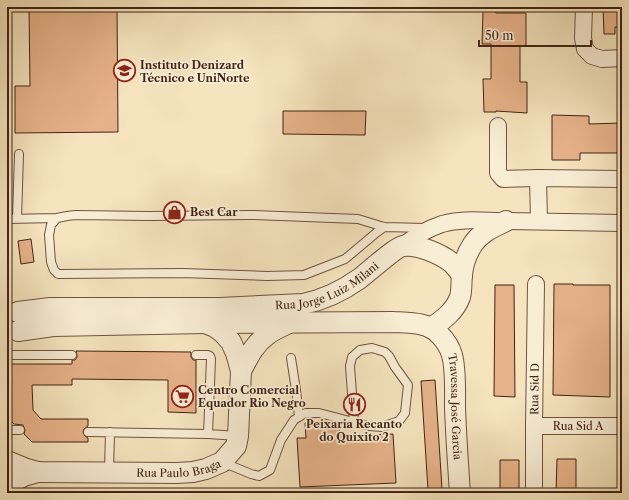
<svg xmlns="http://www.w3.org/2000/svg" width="629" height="500" font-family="'Libre Caslon Text',serif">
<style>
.building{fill:#e7b289;stroke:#432317}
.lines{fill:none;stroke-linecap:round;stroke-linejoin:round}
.service-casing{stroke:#705341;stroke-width:10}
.minor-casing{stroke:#705341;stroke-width:18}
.tertiary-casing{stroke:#705341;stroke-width:22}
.service{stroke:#f8edd5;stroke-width:8}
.minor{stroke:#f8edd5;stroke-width:16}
.tertiary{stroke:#f8edd5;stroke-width:20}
.labels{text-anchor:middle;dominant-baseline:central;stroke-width:3.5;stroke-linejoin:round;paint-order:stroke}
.poi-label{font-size:11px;font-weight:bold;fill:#432317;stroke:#f8edd5;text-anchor:start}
.street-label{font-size:11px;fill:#432317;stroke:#f8edd5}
</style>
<rect width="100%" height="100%" fill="#f5e4be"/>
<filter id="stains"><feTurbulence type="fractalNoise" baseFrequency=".005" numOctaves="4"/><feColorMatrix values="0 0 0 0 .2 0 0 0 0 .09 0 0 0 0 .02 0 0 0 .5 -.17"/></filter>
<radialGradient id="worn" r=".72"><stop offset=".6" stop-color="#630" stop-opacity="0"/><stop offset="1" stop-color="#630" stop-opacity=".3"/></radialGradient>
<path class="building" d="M29,7H117L118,132L15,133V86H30Z
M603,7H622V27H615V34H604Z
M483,11H495L496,13H526V46H520V82H527V113L496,111V112H484L483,79H491V44H482Z
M283,111H366L365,135L283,134Z
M552,115L589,116V124L622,123V153H580V160H552Z
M31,239L34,262L21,264L18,241Z
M554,284H573V285H610V397L553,395Z
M495,285H514L515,397L494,396Z
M76,351L191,352V357L193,360H196V413L168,412V380L72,379V385H32L33,410L41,419H88V426L84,429L83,432L85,436L88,438V442H32L24,434L25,430L23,425L14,424L9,419L10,364H72V360H75L77,357V355Z
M435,380L442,489L428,490L421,381Z
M331,422L339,424L340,436L393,434L396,483L300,487L297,438H306L305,423Z
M557,459H576V493H556Z
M500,460H519V493H500Z"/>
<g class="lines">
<defs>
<path id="service" d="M7,219L57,218
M17,219L19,154
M384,227L376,233L345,259L304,275L267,276L182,273L58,274L54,270L51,262L49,235L51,225L57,218L67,216L75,215L149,216L253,215L358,219L384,227L425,228
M7,355H72
M291,358L296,390L299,417
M7,430H20
M88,432L208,434L211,359L210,356L208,355H196
M208,434L238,436
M222,462L251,474L259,476L270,470L281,440L294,420L305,413H319L369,426L382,427L399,421L405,413L408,385L395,367L389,356L385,352L372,348L360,350L352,357L350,366L354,422
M109,472L110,432"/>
<g id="minor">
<path d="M584,7L583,38L585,49L592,56L602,59L622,58"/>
<path d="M498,126V173L503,179L538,178L622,179"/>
<path d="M538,178L539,221"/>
<path d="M402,246C414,237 427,229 442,224C462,218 485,221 506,221C544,222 583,222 622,223"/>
<path id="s1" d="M534,426H622"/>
<path id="s2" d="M534,493V426L536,284"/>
</g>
<g id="tertiary">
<path id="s3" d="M18,312L50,308H220L303,304C323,300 342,291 359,279C367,273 396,247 403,246C418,244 441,254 452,263C455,266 459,271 462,275"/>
<path d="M431,328C443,320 455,311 460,297C462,290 461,283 462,275C463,264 467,253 473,244C481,232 494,227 506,221"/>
<path id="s4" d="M18,331L53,326L205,323L393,322C409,323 428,322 439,334C445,340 450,348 452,355C456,370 455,392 455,407C456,436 458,464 460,493"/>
<path d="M241,371C248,358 254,344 267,335C273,330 281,327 289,323"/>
<path id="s5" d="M7,461L24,468L38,472L177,473L193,472L206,469L222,462L236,446L238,436L241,371L236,353L231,342L223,333L215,327L205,323"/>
<path d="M7,485L24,476L38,472"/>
</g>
</defs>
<use href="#service" class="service-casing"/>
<use href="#minor" class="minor-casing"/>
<use href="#tertiary" class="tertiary-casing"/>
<use href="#service" class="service"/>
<use href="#minor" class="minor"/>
<use href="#tertiary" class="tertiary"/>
</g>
<defs>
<symbol id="university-ring" viewBox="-11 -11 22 22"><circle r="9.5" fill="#f8edd5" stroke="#8f2418" stroke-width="1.5"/><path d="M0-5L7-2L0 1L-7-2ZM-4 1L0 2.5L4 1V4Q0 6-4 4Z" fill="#8f2418"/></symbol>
<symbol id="shop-ring" viewBox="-11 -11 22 22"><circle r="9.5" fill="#f8edd5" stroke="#8f2418" stroke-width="1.5"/><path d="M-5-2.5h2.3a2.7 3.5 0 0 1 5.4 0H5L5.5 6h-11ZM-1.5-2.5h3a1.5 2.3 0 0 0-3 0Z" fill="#8f2418"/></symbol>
<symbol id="supermarket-ring" viewBox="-11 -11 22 22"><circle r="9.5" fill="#f8edd5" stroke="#8f2418" stroke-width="1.5"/><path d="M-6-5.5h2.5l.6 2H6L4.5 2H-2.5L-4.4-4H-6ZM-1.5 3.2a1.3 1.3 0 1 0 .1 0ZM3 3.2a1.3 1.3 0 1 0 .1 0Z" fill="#8f2418"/></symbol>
<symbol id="restaurant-ring" viewBox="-11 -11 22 22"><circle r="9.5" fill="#f8edd5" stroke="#8f2418" stroke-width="1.5"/><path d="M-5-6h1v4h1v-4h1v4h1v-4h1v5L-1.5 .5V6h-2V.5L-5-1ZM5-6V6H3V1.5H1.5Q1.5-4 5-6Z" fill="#8f2418"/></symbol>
</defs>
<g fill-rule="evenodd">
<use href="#university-ring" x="112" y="58" width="25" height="25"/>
<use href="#shop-ring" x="162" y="200" width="25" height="25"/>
<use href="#supermarket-ring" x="170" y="384" width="25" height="25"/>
<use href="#restaurant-ring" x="342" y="392" width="25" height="25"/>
</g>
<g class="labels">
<g class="poi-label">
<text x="140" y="65">Instituto Denizard<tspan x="140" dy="13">Técnico e UniNorte</tspan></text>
<text x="190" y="212">Best Car</text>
<text x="198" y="390">Centro Comercial<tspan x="198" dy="13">Equador Rio Negro</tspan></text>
<text x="354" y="424" text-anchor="middle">Peixaria Recanto<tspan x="354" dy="13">do Quixito 2</tspan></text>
</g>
<g class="street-label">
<text stroke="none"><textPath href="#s3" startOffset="314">Rua Jorge Luiz Milani</textPath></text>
<text stroke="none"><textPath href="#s2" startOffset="104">Rua Sid D</textPath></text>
<text stroke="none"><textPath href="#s4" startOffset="501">Travessa José Garcia</textPath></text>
<text stroke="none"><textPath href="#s1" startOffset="44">Rua Sid A</textPath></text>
<text stroke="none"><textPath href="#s5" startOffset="174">Rua Paulo Braga</textPath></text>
</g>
</g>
<rect width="629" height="500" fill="none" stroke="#f5e4be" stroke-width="24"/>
<rect x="8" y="8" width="613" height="484" fill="none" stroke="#432317" stroke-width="2"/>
<rect x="12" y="12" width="605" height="476" fill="none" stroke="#432317"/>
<path d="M479 40v6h112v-6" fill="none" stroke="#432317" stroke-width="2"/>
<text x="485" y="40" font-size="12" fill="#432317" stroke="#f8edd5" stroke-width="3" paint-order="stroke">50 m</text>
<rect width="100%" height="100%" filter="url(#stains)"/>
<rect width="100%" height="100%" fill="url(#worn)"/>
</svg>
